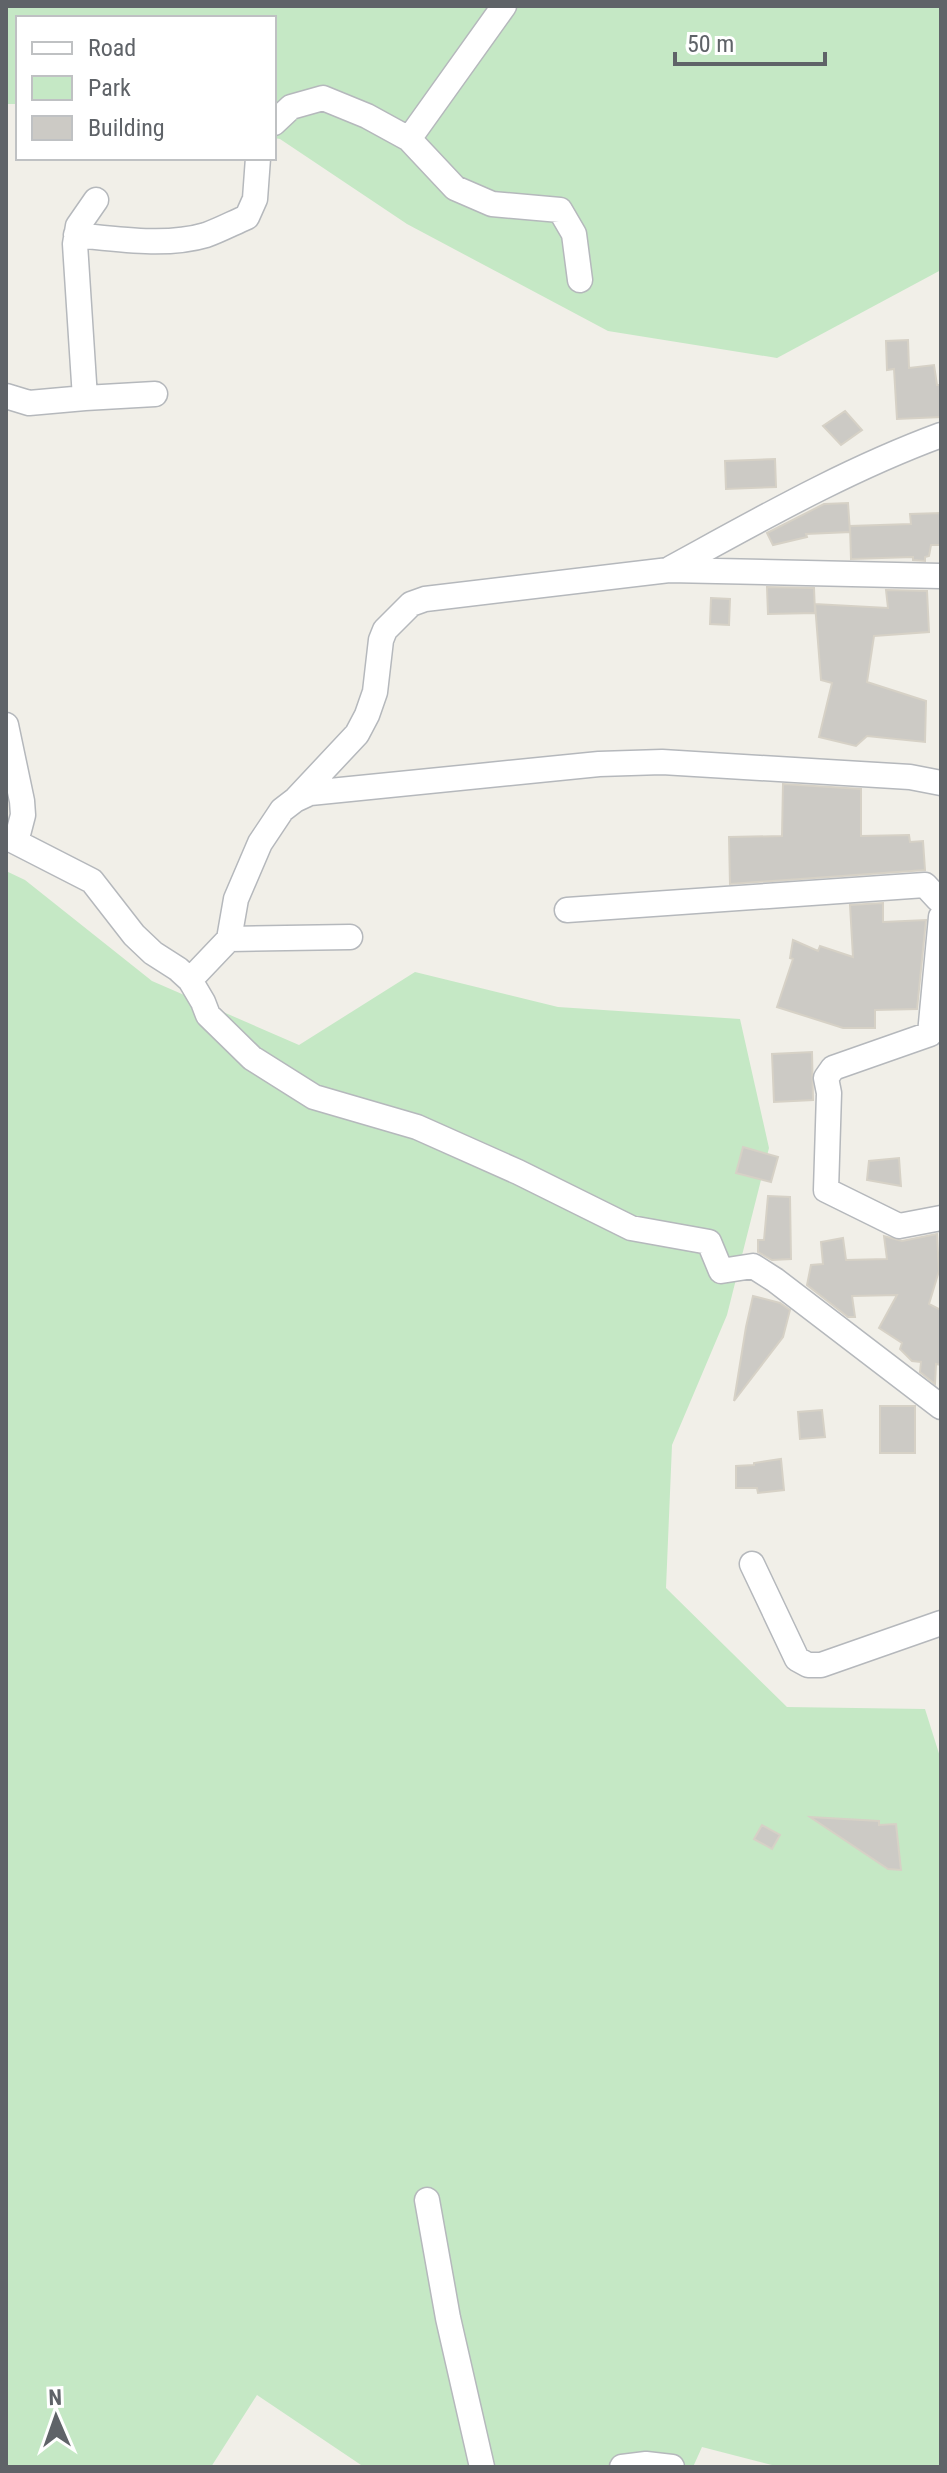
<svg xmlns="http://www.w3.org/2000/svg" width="947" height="2473" font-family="'Roboto Condensed',sans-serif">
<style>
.green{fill:#c5e8c5}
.building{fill:#cccac5;stroke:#d6d1c6;stroke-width:2}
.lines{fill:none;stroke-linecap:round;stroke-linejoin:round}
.street-casing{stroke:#b5b8bc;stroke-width:27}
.street{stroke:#fff;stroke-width:24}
</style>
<rect width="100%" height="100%" fill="#f1efe8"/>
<path class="green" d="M6,6H941V270L777,358L608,331L407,224L280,139L274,138V18H18V104H6Z
M6,871L25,880L152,981L299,1045L415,972L558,1007L740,1019L769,1148L727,1315L672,1445L666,1588L787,1707L925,1709L941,1760V2467H780L702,2447L693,2467H364L257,2395L211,2467H6Z"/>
<path class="building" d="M908,340L909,368L934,365L937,385H941V417L897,419L894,369L887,370L886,341Z
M845,411L862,430L841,445L823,426Z
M775,459L776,487L726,489L725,461Z
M848,503L850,532L806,534L807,537L773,545L767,533L824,504Z
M941,513V545H931L929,556L925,557V561L913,560V557L851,559L850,526L911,524L910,514Z
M767,587L814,588L815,613L768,614Z
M886,590L927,591L929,632L874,636L867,682L926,701L925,742L867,736L856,746L819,737L832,683L821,680L815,604L888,608Z
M711,598L730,599L729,625L710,624Z
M783,784L861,789V836L909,835L910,842L923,841L925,870L730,884L729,837L782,836Z
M883,903V922L926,920L917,1009L875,1010V1028H843L777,1007L793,959L790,958L793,940L818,951L820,946L853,957L850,905Z
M812,1052L813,1100L774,1102L772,1054Z
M743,1147L778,1157L771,1182L736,1173Z
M899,1158L901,1186L867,1180L869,1161Z
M768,1196L790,1197L791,1259L772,1260L758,1252V1240H764Z
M937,1234L939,1271L929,1304L941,1310V1365L936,1364L935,1384L920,1372L921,1362L912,1361L900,1349L902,1343L879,1328L897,1295L852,1296L855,1317H848L807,1285L811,1265L823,1264L821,1242L843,1238L846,1260L887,1259L884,1236L902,1241Z
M753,1296L780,1303L790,1310L783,1337L734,1401L746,1327Z
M880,1406H915V1453H880Z
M822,1410L825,1437L800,1439L798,1412Z
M781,1459L784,1490L758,1493L757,1488H736V1466L754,1465V1463Z
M810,1817L879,1821V1825L896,1824L901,1870L888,1869Z
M762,1825L780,1835L772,1849L754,1839Z"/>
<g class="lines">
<defs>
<path id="street" d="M274,123L291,107L323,98L367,116L409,139L455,188L492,204L560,210L574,234L580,280
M409,139L504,6
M76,235C117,239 166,247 206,235C220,230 233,223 247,217L255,199L258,158
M6,396L29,403L85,398L75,244L78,226L96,200
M85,398L155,394
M671,568C759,520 846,470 941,435
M6,725L22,801L23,815L16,842
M297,798L357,734L367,715L375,692L381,640L385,630L411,604L425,599L669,570L941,576
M6,837L92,881L134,935L153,953L178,969L190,980L203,1002L208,1015L252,1058L314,1097L417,1127L518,1172L631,1228L709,1242L721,1271L753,1266L775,1280L941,1407
M567,910L925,885L938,899L941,898
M941,917L930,1034L833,1068L826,1078L829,1093L826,1190L899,1226L941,1218
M229,939L350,937
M190,980L229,939L236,899L260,843L282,810L295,800L310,793L599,764L662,762L910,777L941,783
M752,1564L797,1659L808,1665H821L941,1623
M427,2200L448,2318L482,2467
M622,2467L646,2464L672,2467"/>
</defs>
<use href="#street" class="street-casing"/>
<use href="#street" class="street"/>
</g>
<rect width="947" height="2473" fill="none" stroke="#5f6368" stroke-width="16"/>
<rect x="16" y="16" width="260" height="144" fill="#ffffff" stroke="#bfc1c3" stroke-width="2"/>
<rect x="32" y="42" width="40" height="12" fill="#ffffff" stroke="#bfc1c3" stroke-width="2"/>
<text x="88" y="56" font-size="24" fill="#5f6368">Road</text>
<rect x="32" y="76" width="40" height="24" fill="#c5e8c5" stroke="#bfc1c3" stroke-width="2"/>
<text x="88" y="96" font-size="24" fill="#5f6368">Park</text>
<rect x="32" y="116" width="40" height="24" fill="#cccac5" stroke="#bfc1c3" stroke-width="2"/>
<text x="88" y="136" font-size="24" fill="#5f6368">Building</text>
<g transform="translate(56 2417) rotate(358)" stroke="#ffffff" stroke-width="6" paint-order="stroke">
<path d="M0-6L14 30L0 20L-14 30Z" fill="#5f6368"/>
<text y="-12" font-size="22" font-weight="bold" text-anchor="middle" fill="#5f6368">N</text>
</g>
<path d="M675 52v12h150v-12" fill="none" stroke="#5f6368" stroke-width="4"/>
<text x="687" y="52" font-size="24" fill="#5f6368" stroke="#ffffff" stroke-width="6" paint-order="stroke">50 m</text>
</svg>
